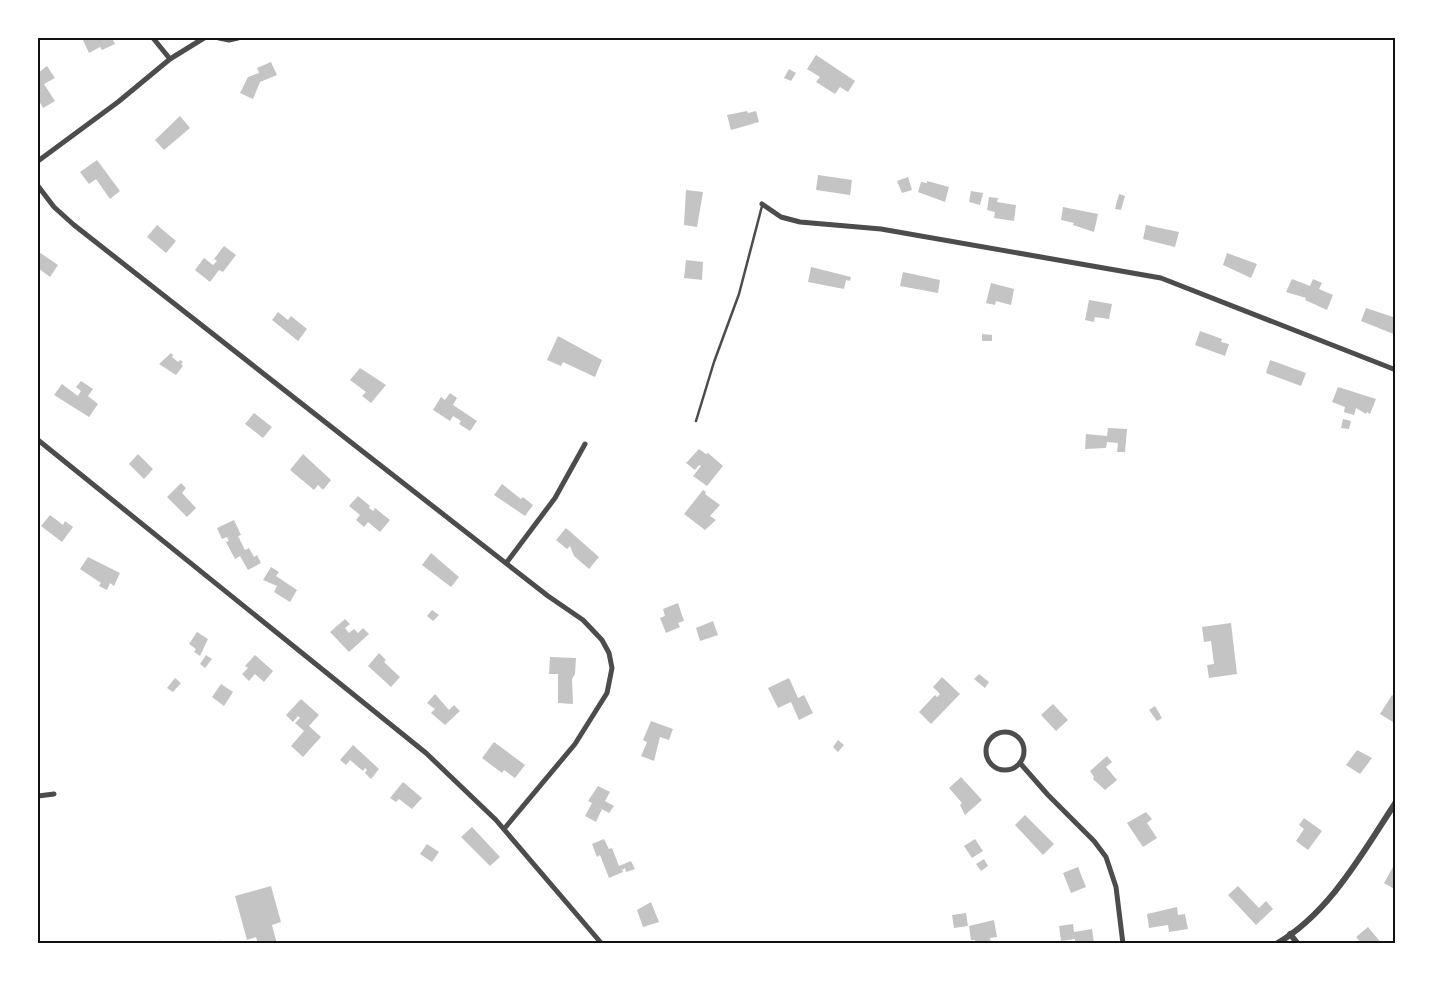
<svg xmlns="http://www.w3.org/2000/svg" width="1433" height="981" font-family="'Golos Text',sans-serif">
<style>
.building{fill:#c4c4c4}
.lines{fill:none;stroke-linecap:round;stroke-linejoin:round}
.service{stroke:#4c4c4c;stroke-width:2.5}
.minor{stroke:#4c4c4c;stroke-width:5}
.tertiary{stroke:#4c4c4c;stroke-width:6}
.neatline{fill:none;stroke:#111;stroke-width:2}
</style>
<rect width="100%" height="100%" fill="#fff"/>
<path class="building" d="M88,38H112L115,44L102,50L100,47L89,53L83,40Z
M816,55L855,81L848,92L840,87L835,94L816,82L820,77L807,69Z
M271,62L277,75L260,82L253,99L240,93L248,77L259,73L257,68Z
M47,66L55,78L44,84L55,101L43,108L38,99V73Z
M789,69L796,73L791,81L784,78Z
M747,111L748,113L756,111L759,122L731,130L727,115Z
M180,116L190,128L164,150L155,140Z
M97,160L120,191L110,199L96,179L89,184L80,172Z
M818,175L852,180L850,195L816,190Z
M908,177L912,190L902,193L897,181Z
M927,181L949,187L945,202L918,192L921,182L927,183Z
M686,190L703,192L697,227L684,225Z
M971,191L983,193L980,205L969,202Z
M1119,194L1125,196L1121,210L1115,209Z
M989,197L998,198L997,202L1016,205L1014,221L994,218L995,212L987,210Z
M1063,207L1098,214L1094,232L1073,225L1074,223L1061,220Z
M157,225L176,241L166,253L147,237Z
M1146,225L1179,232L1175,247L1143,239Z
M224,246L236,255L223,272L219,270L210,282L195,270L204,258L213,265L217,261L214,259Z
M39,252L58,265L50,277L38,268Z
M1227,253L1257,264L1251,278L1223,265Z
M686,260L703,262L702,280L684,278Z
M811,267L851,277L850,281L846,280L844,289L808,282Z
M903,272L940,280L938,293L900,286Z
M1292,279L1310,286L1313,279L1322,283L1319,289L1333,295L1327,310L1305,300L1306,298L1286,292Z
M991,283L1014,289L1011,305L996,301L995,305L986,303Z
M1089,300L1112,304L1109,319L1095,317L1094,322L1085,320Z
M1366,308L1396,318V335L1361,321Z
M278,312L288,320L291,316L307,329L298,341L272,320Z
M1200,331L1222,339L1221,342L1229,344L1225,356L1195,345Z
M982,334L992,335V341H982Z
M558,336L602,360L595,377L563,362L561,366L547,360Z
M171,353L173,355L172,357L178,362L180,360L183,362L181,364L183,366L176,375L159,364Z
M1270,360L1306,373L1301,386L1266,373Z
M360,368L386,385L371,403L362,396L366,392L350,380Z
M81,381L93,389L88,396L98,404L89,417L54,395L62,384L78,396L81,391L76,387Z
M1338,387L1376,399L1370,414L1367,412L1366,414L1356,408L1354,415L1344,412L1345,407L1332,402Z
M450,393L457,398L453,405L477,421L470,431L459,424L461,421L453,416L450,421L433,410L441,397L445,400Z
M254,413L272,427L263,438L245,424Z
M1343,419L1351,421L1349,429L1341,428Z
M1108,428L1127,429L1125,452H1117L1118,443L1107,442L1106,448L1085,449L1086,434L1107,436Z
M699,449L706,454L708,453L723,466L707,486L693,476L701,466L699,465L695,470L686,463Z
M138,454L153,469L144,479L129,464Z
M303,454L331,480L323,490L318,485L314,490L290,470Z
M181,483L186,488L182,493L196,508L187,517L167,497Z
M502,484L521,499L523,497L533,505L525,516L494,495Z
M703,490L706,492L705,494L720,505L710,516L716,520L705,530L684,514Z
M358,496L370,506L369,508L373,511L375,508L390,520L380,532L368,522L364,527L356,520L360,515L349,506Z
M50,515L63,525L65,521L73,527L62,542L41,526Z
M234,520L241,535L238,536L245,550L249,548L254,557L257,555L261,563L248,570L240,556L235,559L226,542L229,541L227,537L222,539L217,528Z
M566,528L599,557L589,569L574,556L570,546L567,549L556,540Z
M431,553L459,577L451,587L422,565Z
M88,557L120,573L114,586L110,583L107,590L99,586L101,583L80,569Z
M271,567L279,572L276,576L297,590L290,602L274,592L277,586L263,580Z
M678,603L684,621L678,623L680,627L666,633L660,618L665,616L663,609Z
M432,610L439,615L433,621L427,616Z
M345,619L350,624L345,628L349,633L354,629L358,633L363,628L369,634L349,652L330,632Z
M713,621L718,635L700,641L696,628Z
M1231,623L1237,674L1209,678L1207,665L1214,664L1211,641L1204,642L1202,627Z
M197,632L208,639L200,656L194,652L196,649L189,644Z
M379,653L386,660L384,662L400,677L391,687L368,666Z
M206,655L212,659L205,668L200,664Z
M255,655L273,671L264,682L255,674L249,681L242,674L248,668L245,666Z
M550,657L576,658L575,674L572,679L573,704L558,703V674H549Z
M979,674L989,682L985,688L974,679Z
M942,677L960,694L931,724L919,712L935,695L937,697L940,694L933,687Z
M175,678L181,683L173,692L167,688Z
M789,678L798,698L804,695L813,713L799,720L791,702L778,708L768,688Z
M221,684L233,692L224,706L212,697Z
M435,694L449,710L454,705L460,711L445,725L431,713L435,709L427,703Z
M1392,695L1396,698V718L1393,722L1380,714Z
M301,699L319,715L309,726L321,737L303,757L291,746L304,731L295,723L300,718L298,716L293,722L286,715Z
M1053,704L1068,720L1056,731L1041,715Z
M1155,706L1162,718L1157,721L1149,710Z
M651,721L673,729L669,740L660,737L654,761L641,756L647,742L643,740Z
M838,740L844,745L838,752L833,747Z
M494,742L525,765L515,778L504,770L502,773L482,758Z
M353,745L379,769L371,779L365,773L367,770L365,768L363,771L350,760L346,765L340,760Z
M1357,750L1372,758L1360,774L1346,765Z
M1107,756L1112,762L1106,767L1117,780L1105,790L1093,779L1094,777L1090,771Z
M961,777L982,800L965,815L960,805L962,803L949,788Z
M403,782L422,798L412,809L399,799L396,802L390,798Z
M598,786L610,792L605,801L614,806L609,813L602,809L596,822L585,816L592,803L588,801Z
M1146,812L1152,819L1147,823L1157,838L1143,847L1127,823Z
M1025,815L1054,844L1043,855L1015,825Z
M1304,818L1322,831L1308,850L1296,841L1304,829L1299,825Z
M472,827L500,857L490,866L461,837Z
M604,839L609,849L612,848L619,866L631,861L635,869L626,872L625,868L622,870L623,872L609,878L600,855L597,857L592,844Z
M975,839L983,851L972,858L964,846Z
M427,844L439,852L432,862L420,854Z
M984,859L988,866L981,871L976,864Z
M1078,867L1086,887L1071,893L1063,873Z
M1393,867L1396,868V890L1384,883Z
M271,886L281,922L272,925L277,944H258L256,937L247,940L235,896Z
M1238,886L1259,908L1266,901L1273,909L1256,925L1228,895Z
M651,902L659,922L643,927L637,910Z
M1177,907L1178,915L1185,914L1188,929L1169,932L1168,925L1149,928L1147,914Z
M966,913L968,926L954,928L952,915Z
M994,920L997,937L990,938L991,944H976L975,940H971L969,926Z
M1073,924L1074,932L1092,929L1094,943L1075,944V939L1061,941L1059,926Z
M1368,927L1382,944H1362L1356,937Z"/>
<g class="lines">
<path class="service" d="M696,421L714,362L739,294L762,206
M219,942L220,944"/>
<path class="minor" d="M153,38L170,59
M219,38L229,40L238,38
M38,161L118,102L170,59L204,38
M38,186L54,207L74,225L357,447L548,596L583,620L602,640L609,653L612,668L607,693L575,744L504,829
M762,204L781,217L800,222L881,229L1161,278L1396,370
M38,440L426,753L496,820L602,944
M507,562L555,498L585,444
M986 751a19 19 0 1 1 38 0a19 19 0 1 1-38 0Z
M1020,763L1048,795L1094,841L1106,857L1116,887L1123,944
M38,796L54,794"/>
<path class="tertiary" d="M1290,934L1298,944
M1276,944C1330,913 1363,852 1396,802"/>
</g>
<rect width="1433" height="981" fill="none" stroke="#ffffff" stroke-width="78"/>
<rect x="39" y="39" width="1355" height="903" class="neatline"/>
</svg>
